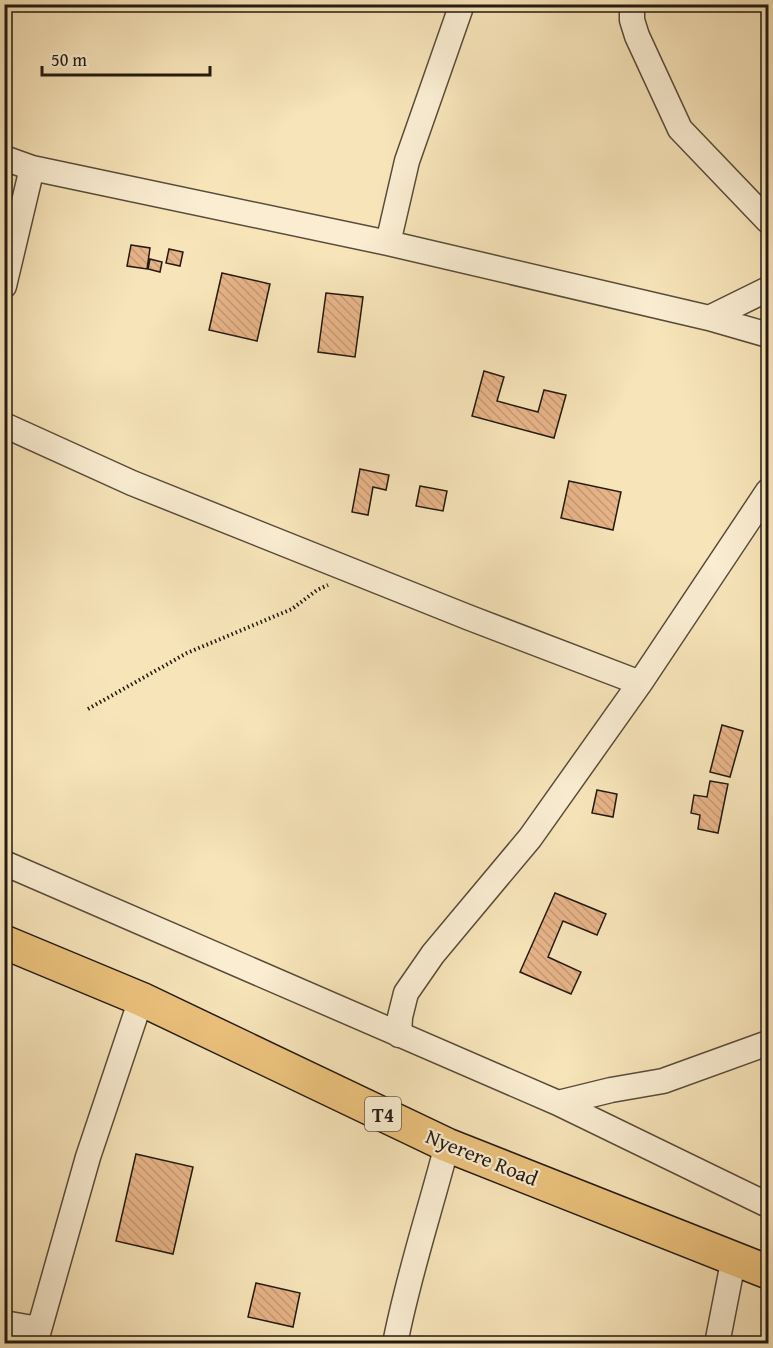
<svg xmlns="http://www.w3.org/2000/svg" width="773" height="1348" font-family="'Gentium Book Plus',serif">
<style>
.building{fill:url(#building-back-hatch);stroke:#241a10;stroke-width:1.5}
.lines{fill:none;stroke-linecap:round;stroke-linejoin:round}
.street-casing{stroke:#594c3a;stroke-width:27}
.highway-casing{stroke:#241a10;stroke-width:36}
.path{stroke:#241a10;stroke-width:4;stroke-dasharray:1.5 3;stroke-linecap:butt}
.street{stroke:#faedd2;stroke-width:24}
.highway{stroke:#ecc27c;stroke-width:33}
.labels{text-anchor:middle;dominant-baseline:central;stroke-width:4.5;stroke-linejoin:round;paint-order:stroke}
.shield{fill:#faedd2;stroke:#64594a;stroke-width:1.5}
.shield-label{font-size:20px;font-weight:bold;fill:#241a10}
.street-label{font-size:21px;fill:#241a10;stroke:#faedd2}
</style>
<defs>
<pattern id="building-back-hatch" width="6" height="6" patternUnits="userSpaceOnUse" patternTransform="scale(1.5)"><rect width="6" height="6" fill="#e7b488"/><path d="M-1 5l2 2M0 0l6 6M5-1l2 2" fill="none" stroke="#c69a74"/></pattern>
</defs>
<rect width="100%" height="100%" fill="#f7e4b9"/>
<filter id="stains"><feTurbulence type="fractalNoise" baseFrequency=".00333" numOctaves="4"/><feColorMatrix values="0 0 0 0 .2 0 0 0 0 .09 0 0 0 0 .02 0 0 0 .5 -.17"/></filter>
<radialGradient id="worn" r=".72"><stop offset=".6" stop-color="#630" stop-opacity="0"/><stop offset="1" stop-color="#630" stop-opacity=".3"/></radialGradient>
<path class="building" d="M131,245L150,248L147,269L127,266Z
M169,249L183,252L180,266L166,263Z
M150,259L162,262L160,272L148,269Z
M222,273L270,284L257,341L209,330Z
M326,293L363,297L355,357L318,352Z
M484,371L504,377L497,401L538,412L544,390L566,395L554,438L472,416Z
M360,469L389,475L386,490L373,487L368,515L352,512Z
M569,481L621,492L613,530L561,518Z
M420,486L447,491L443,511L416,506Z
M722,725L743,731L730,777L710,772Z
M710,781L728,784L718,833L698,829L700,815L691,813L694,795L707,797Z
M597,790L617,794L613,817L592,813Z
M555,893L606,914L597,935L563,921L548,957L581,972L571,994L520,972Z
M766,930H768V955H767Z
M136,1154L193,1167L173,1254L116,1241Z
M256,1283L300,1293L293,1327L248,1317Z"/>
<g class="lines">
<defs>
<path id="street" d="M632,4V20L637,36L680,129L768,221
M4,158L32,168L388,243L709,318L768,335
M388,243L407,161L462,4
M4,286L32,168
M709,318L768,289
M4,425L132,483L470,618L640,683
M4,863L558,1103L768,1205
M399,1035L400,1017L406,993L433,954L530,838L640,683L768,491
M558,1103L611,1090L663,1081L768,1043
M4,1323L38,1329
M35,1344L88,1157L141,999
M395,1344C408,1276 430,1211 447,1145
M717,1344L734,1257"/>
<path id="highway" d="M4,942L141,999L447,1145L768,1272"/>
</defs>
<use href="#street" class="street-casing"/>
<use href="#highway" class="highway-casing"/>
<path class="path" d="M88,709L187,653L292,609L317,590L328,585"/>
<use href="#street" class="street"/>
<use href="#highway" class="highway"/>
</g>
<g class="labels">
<rect class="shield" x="365" y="1097" width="36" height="34" rx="4.5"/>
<g class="shield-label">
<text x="383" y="1114">T4</text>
</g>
<g class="street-label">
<text transform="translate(482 1157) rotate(22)">Nyerere Road</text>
</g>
</g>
<rect width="773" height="1348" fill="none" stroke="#f7e4b9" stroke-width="24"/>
<rect x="6" y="6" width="761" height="1336" fill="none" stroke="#241a10" stroke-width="3"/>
<rect x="12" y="12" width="749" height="1324" fill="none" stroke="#241a10" stroke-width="1.5"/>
<path d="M42 66v9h168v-9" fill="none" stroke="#241a10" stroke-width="3"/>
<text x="51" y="66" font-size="18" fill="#241a10" stroke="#faedd2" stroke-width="4.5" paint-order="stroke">50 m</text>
<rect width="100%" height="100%" filter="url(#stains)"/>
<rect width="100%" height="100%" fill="url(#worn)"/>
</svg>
